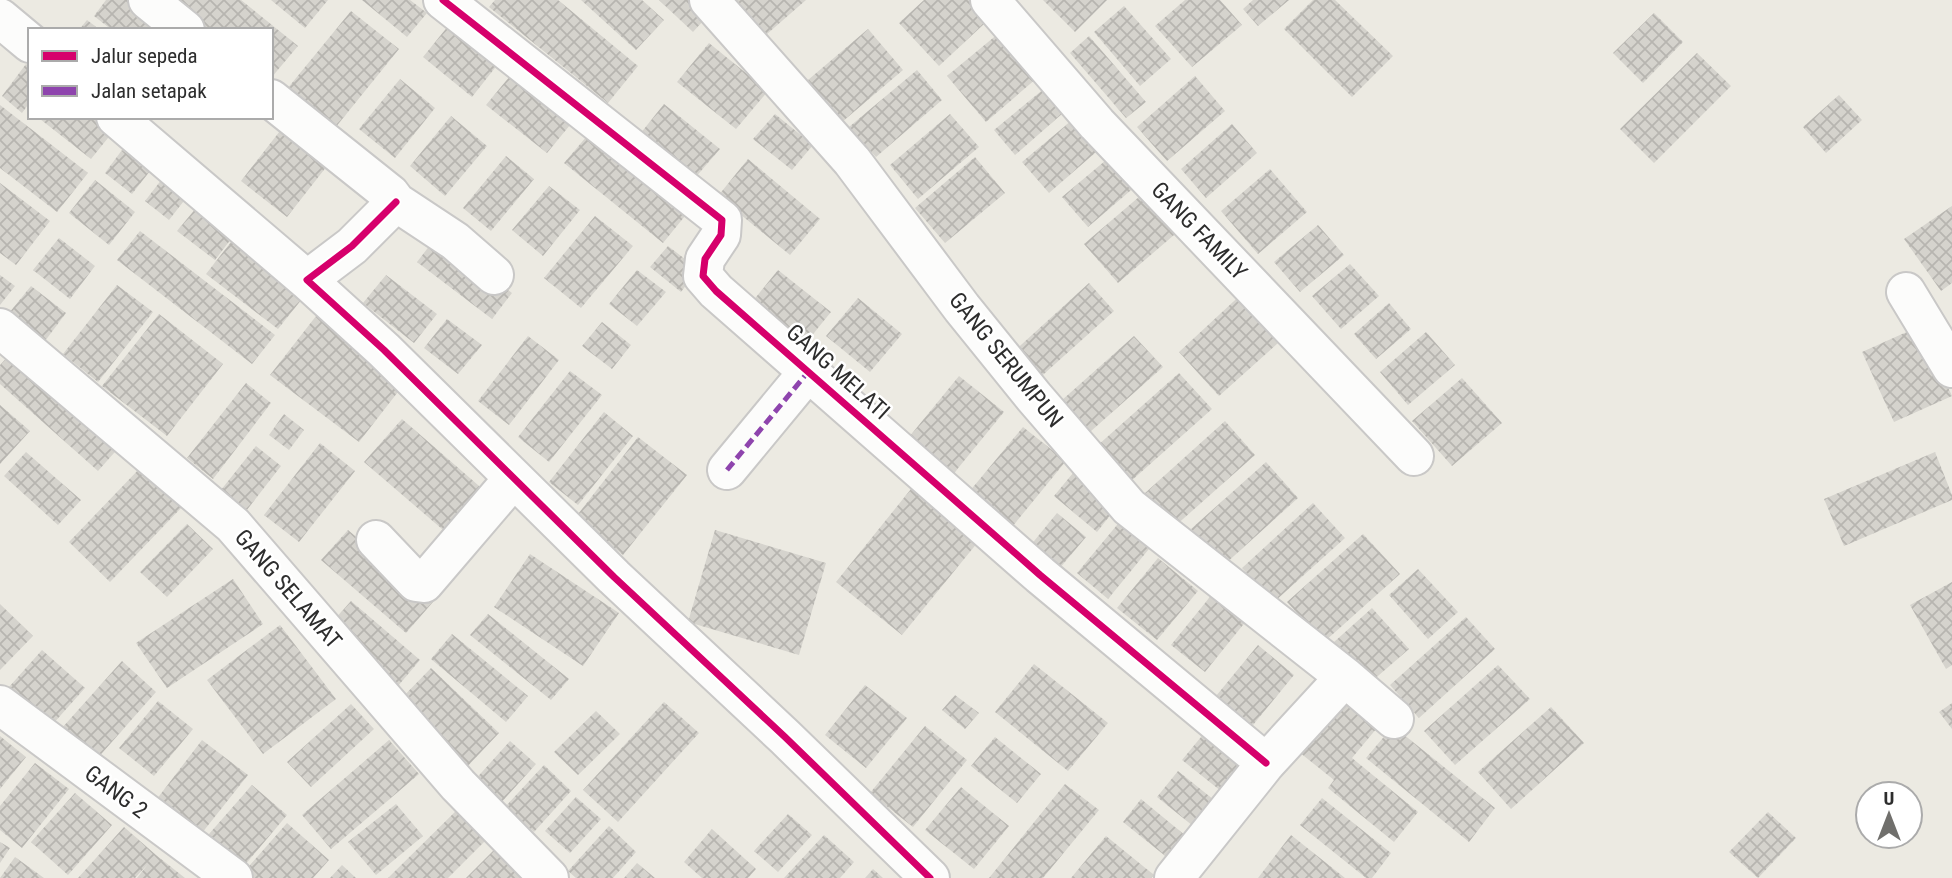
<svg xmlns="http://www.w3.org/2000/svg" width="1952" height="878" font-family="'Roboto Condensed',sans-serif">
<style>
.building{fill:url(#building-cross-hatch)}
.lines{fill:none;stroke-linecap:round;stroke-linejoin:round}
.street-casing{stroke:#c9c8c7;stroke-width:42}
.street{stroke:#fcfcfb;stroke-width:38}
.quiet{stroke:#8e44ad;stroke-width:5;stroke-dasharray:10 5;stroke-linecap:butt}
.cycleway-casing{stroke:#fff;stroke-width:11}
.cycleway{stroke:#d6006c;stroke-width:7}
.labels{text-anchor:middle;dominant-baseline:central;stroke-width:5;stroke-linejoin:round;paint-order:stroke}
.street-label{font-size:23px;fill:#2d2d2d;stroke:#fff}
</style>
<defs>
<pattern id="building-cross-hatch" width="8" height="8" patternUnits="userSpaceOnUse" patternTransform="scale(1.75)"><rect width="8" height="8" fill="#d5d3cd"/><path d="M0 0l8 8M0 8l8-8" fill="none" stroke="#b7b5b0"/></pattern>
</defs>
<rect width="100%" height="100%" fill="#eceae2"/>
<path class="building" d="M106,0H135L173,30H112L94,16Z
M171,0H241L298,46L271,78V30H208Z
M271,0H328L305,28Z
M362,0H410L427,13L407,37Z
M495,0H558L638,66L608,103L489,7Z
M581,0H642L664,20L636,50Z
M659,0H702L713,10L693,32Z
M736,0H806L767,34Z
M924,0H989L999,10L939,66L899,23Z
M1043,0H1107L1075,32Z
M1185,0H1220L1242,25L1192,67L1155,26Z
M1253,0H1289L1258,26L1243,9Z
M1313,0H1335L1393,56L1352,97L1284,29Z
M1124,6L1171,59L1140,86L1094,32Z
M351,11L399,49L335,128L287,89Z
M1654,13L1683,42L1643,83L1613,53Z
M87,20L100,30H79Z
M453,20L502,59L472,97L423,57Z
M868,29L903,70L842,122L808,80Z
M999,33L1037,78L986,122L947,76Z
M1089,36L1146,102L1126,118L1070,53Z
M709,43L768,91L736,129L677,82Z
M1697,53L1731,86L1654,163L1620,129Z
M26,64L30,67V102L22,113L2,96Z
M515,70L575,119L547,153L486,105Z
M917,70L942,100L876,157L849,127Z
M1195,76L1225,111L1167,161L1137,127Z
M400,79L435,108L395,158L359,129Z
M1051,83L1071,106L1015,155L994,130Z
M1839,95L1862,120L1826,153L1803,127Z
M664,104L720,149L694,179L640,134Z
M0,105L88,173L57,212L0,168Z
M775,114L813,145L792,170L753,139Z
M950,114L979,147L918,199L890,165Z
M451,116L487,146L445,196L410,166Z
M1077,116L1103,146L1049,193L1022,162Z
M41,117H91L112,133L91,159L40,119Z
M1232,124L1257,153L1206,198L1181,169Z
M280,131L327,166L287,217L241,181Z
M587,136L685,216L663,243L564,163Z
M122,150L150,171L132,194L105,173Z
M1112,155L1137,185L1088,227L1062,197Z
M506,156L534,179L491,231L463,208Z
M975,157L1005,193L945,243L915,208Z
M748,159L820,219L790,255L718,196Z
M1270,169L1307,212L1258,254L1221,211Z
M162,179L187,197L169,220L145,201Z
M95,180L135,212L109,245L69,213Z
M0,183L50,221L16,265L0,253Z
M549,186L580,210L543,256L512,230Z
M1147,190L1181,229L1118,283L1084,244Z
M201,202L238,230L215,260L177,231Z
M1952,206V283L1941,291L1904,239Z
M595,216L633,246L581,308L544,278Z
M1318,225L1344,255L1300,292L1274,262Z
M140,231L275,335L252,364L117,260Z
M238,233L310,289L278,329L206,274Z
M437,236L512,293L492,319L417,262Z
M59,238L95,266L70,299L33,270Z
M668,246L698,269L681,292L650,267Z
M1350,264L1379,296L1341,329L1312,296Z
M637,270L666,292L637,326L609,304Z
M778,270L831,312L804,345L752,302Z
M0,275L15,286L0,305Z
M386,275L437,314L414,343L363,303Z
M1089,283L1114,311L1035,382L1010,355Z
M117,285L153,312L98,382L63,354Z
M31,286L66,313L45,341L9,313Z
M1247,289L1288,334L1219,396L1179,352Z
M858,298L902,334L870,372L826,336Z
M1389,303L1411,329L1376,359L1354,334Z
M320,311L408,379L359,442L270,375Z
M159,314L223,364L167,436L102,386Z
M447,319L482,345L458,374L424,348Z
M602,322L631,345L612,369L582,346Z
M1920,326L1952,396L1894,422L1862,352Z
M1426,332L1455,365L1408,405L1380,372Z
M528,336L559,360L509,425L478,401Z
M1134,336L1163,367L1090,432L1061,401Z
M15,349L122,444L98,471L0,384V365Z
M570,371L602,395L549,462L518,437Z
M1179,373L1212,409L1130,482L1097,446Z
M959,376L1004,412L950,478L905,442Z
M1462,378L1502,423L1452,466L1412,421Z
M246,383L271,403L213,479L187,458Z
M0,405L30,431L0,464Z
M604,412L633,436L578,505L549,482Z
M284,414L304,430L289,450L269,435Z
M402,419L486,492L449,535L364,462Z
M1225,421L1255,455L1174,527L1144,494Z
M1023,427L1066,461L1012,527L969,492Z
M638,437L687,475L623,555L575,518Z
M320,443L355,471L299,542L264,515Z
M256,446L281,466L243,515L217,495Z
M26,452L81,500L58,525L4,476Z
M1935,452L1952,495V500L1844,546L1824,499Z
M1266,462L1298,498L1224,565L1191,529Z
M141,467L183,506L110,582L69,542Z
M1073,473L1116,508L1097,532L1054,496Z
M911,489L978,542L902,635L836,582Z
M1313,503L1345,538L1274,602L1242,568Z
M1057,513L1086,537L1059,569L1030,546Z
M1122,519L1153,544L1108,599L1077,573Z
M187,524L213,549L167,597L140,572Z
M348,530L433,602L406,633L321,560Z
M715,530L826,563L799,655L688,622Z
M1363,534L1400,574L1324,642L1287,602Z
M530,554L619,613L583,666L494,607Z
M1158,558L1198,591L1157,640L1117,608Z
M1418,569L1458,612L1428,639L1389,595Z
M233,579L263,624L167,688L136,643Z
M1952,582V665L1946,669L1910,605Z
M1214,592L1247,620L1205,672L1171,645Z
M351,601L420,660L398,686L328,627Z
M0,604L33,636L0,670Z
M1372,608L1409,649L1371,682L1334,642Z
M488,614L569,679L551,700L470,635Z
M1466,617L1495,649L1419,718L1390,685Z
M280,625L336,699L263,754L207,680Z
M452,634L528,696L506,722L431,659Z
M1258,645L1294,675L1253,725L1216,696Z
M42,650L85,688L52,725L9,687Z
M122,661L156,692L88,769L53,738Z
M1034,664L1108,723L1068,771L995,712Z
M1498,665L1530,699L1455,765L1424,731Z
M431,668L499,733L464,770L395,705Z
M865,685L907,718L866,768L825,735Z
M955,695L979,713L965,729L942,710Z
M1338,696L1377,728L1352,758L1418,812L1394,842L1328,788L1334,780L1294,748Z
M158,701L193,729L154,776L119,748Z
M664,702L699,733L618,822L583,790Z
M1952,703V729L1939,712Z
M351,704L374,729L311,787L287,762Z
M1551,707L1584,743L1511,809L1478,772Z
M596,711L620,734L578,775L554,752Z
M925,726L967,760L913,827L870,793Z
M1393,726L1495,808L1469,842L1366,758Z
M1206,731L1255,770L1231,799L1182,760Z
M0,736L26,757L0,789Z
M995,737L1041,774L1017,803L971,766Z
M202,740L248,775L194,843L150,808Z
M389,740L419,774L331,849L302,815Z
M510,741L536,764L499,805L473,782Z
M35,763L69,789L22,848L0,830V806Z
M544,765L571,791L534,832L506,806Z
M1178,771L1224,808L1203,834L1157,797Z
M1065,784L1099,810L1043,878H989Z
M252,785L287,815L239,872L202,842Z
M961,787L1009,826L974,869L925,830Z
M75,793L112,825L68,875L31,842Z
M576,797L601,819L570,853L545,831Z
M1322,798L1391,853L1372,878H1366L1300,825Z
M1141,799L1192,841L1174,863L1123,822Z
M396,804L423,836L376,875L348,842Z
M462,805L491,835L448,878H388Z
M1768,812L1796,838L1758,878L1729,852Z
M788,814L812,835L778,872L754,851Z
M287,823L329,860L313,878H247L242,874Z
M609,826L636,852L613,878H576L568,871Z
M124,827L156,855L185,878H137L148,864L135,878H78Z
M712,829L756,869L748,878H702L684,862Z
M824,835L854,862L840,878H784Z
M1291,835L1345,878H1258Z
M1106,836L1154,875L1151,878H1071Z
M0,842L10,848L0,863Z
M499,845L529,878H466Z
M15,857L44,878H0Z
M637,863L655,878H624Z
M342,865L356,878H330Z
M873,869L883,878H865Z"/>
<g class="lines">
<defs>
<path id="street" d="M148,0L185,30
M443,0L722,220L721,235L705,259L703,276L716,291L1040,575L1266,763
M709,0L852,161L962,308L1034,397L1129,507L1345,677L1394,719
M990,0L1097,124L1414,456
M0,18L30,43
M271,99L390,194L396,202L455,241L494,275
M116,117L307,280
M396,202L352,246L307,280L384,350L614,577L785,737L930,878
M1906,292L1952,368
M0,328L233,525L458,785L549,878
M727,470L808,372
M376,540L416,582L424,583L513,479
M0,705L233,878
M1174,878L1266,763L1345,677"/>
</defs>
<use href="#street" class="street-casing"/>
<use href="#street" class="street"/>
<path class="quiet" d="M727,470L808,372"/>
<defs>
<path id="cycleway" d="M443,0L722,220L721,235L705,259L703,276L716,291L1040,575L1266,763
M396,202L352,246L307,280L384,350L614,577L785,737L930,878"/>
</defs>
<use href="#cycleway" class="cycleway-casing"/>
<use href="#cycleway" class="cycleway"/>
</g>
<g class="labels">
<g class="street-label">
<text transform="translate(1199 231) rotate(46)">GANG FAMILY</text>
<text transform="translate(1006 360) rotate(51)">GANG SERUMPUN</text>
<text transform="translate(838 372) rotate(42)">GANG MELATI</text>
<text transform="translate(288 589) rotate(49)">GANG SELAMAT</text>
<text transform="translate(116 792) rotate(37)">GANG 2</text>
</g>
</g>
<rect x="28" y="28" width="245" height="91" fill="#ffffff" stroke="#ababab" stroke-width="2"/>
<rect x="42" y="51" width="35" height="10" fill="#d6006c" stroke="#ababab" stroke-width="2"/>
<text x="91" y="63" font-size="21" fill="#2d2d2d">Jalur sepeda</text>
<rect x="42" y="86" width="35" height="10" fill="#8e44ad" stroke="#ababab" stroke-width="2"/>
<text x="91" y="98" font-size="21" fill="#2d2d2d">Jalan setapak</text>
<g transform="translate(1889 815)"><circle r="33" fill="#ffffff" stroke="#ababab" stroke-width="2"/>
<path d="M0-5L12 26L0 18L-12 26Z" fill="#706f6c"/>
<text y="-10" font-size="19" font-weight="bold" text-anchor="middle" fill="#2d2d2d">U</text>
</g>
</svg>
